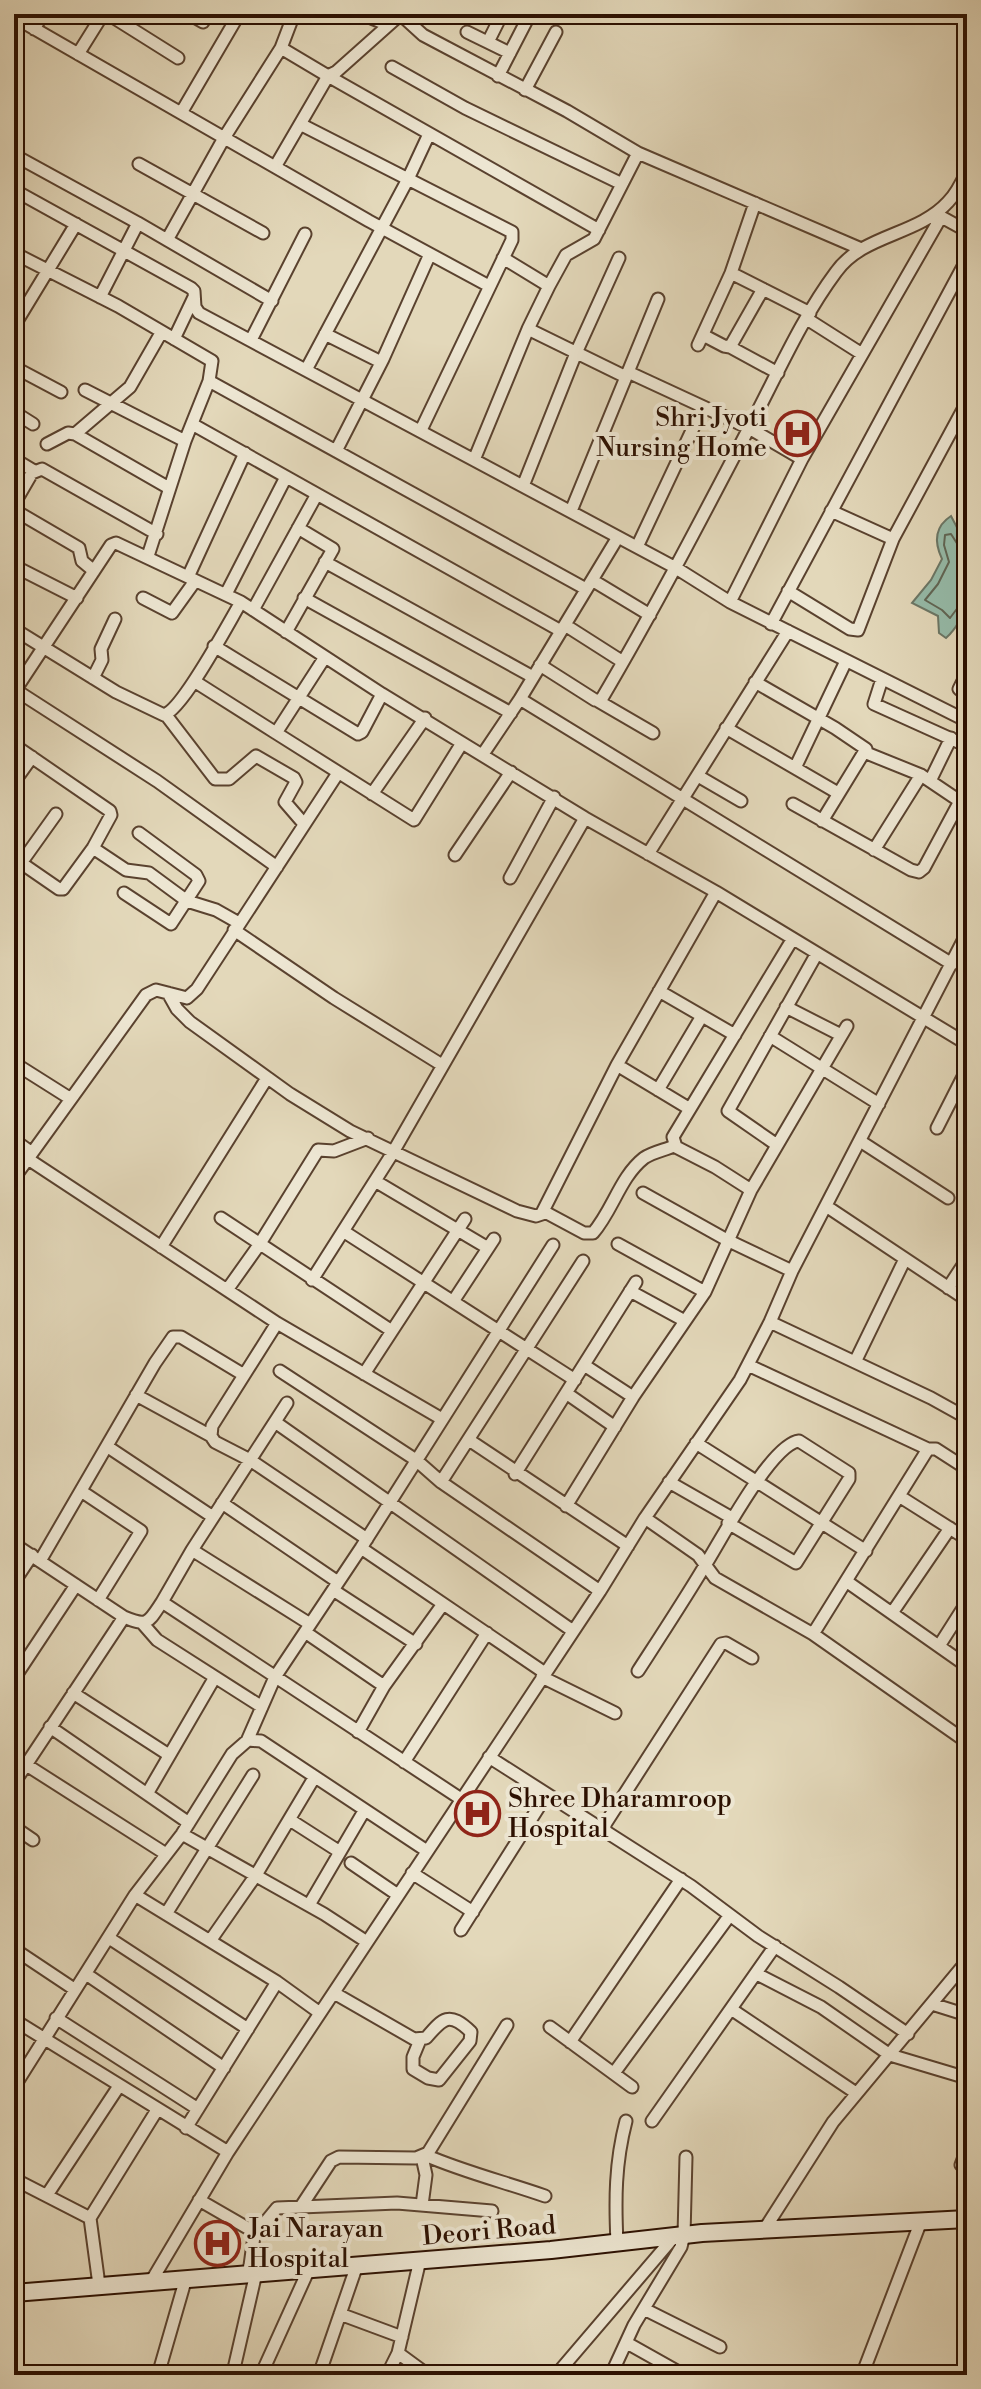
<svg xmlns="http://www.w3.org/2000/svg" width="981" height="2389" font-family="'Libre Bodoni',serif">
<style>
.water{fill:#96bba9;stroke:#6c7766;stroke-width:2}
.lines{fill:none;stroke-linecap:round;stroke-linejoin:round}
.shore{stroke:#616655;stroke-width:2}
.street-casing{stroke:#5a422f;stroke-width:15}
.secondary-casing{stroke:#2c1001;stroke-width:20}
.street{stroke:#ede6d2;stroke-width:11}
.secondary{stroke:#ede6d2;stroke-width:16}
.labels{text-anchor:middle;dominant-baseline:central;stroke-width:8;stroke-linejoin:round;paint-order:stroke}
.poi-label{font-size:26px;fill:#2c1001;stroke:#ede6d2;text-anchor:start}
.street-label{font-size:26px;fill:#2c1001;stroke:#ede6d2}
</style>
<rect width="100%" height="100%" fill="#e3d8ba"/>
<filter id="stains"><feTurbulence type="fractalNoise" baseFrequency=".0025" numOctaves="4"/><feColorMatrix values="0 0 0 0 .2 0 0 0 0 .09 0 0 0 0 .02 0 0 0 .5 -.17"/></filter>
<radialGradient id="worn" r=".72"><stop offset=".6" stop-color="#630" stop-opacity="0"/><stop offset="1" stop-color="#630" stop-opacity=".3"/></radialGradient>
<path class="water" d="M951,516L963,539L967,540C967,574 974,613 946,638L939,633L938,616L912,603L931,580L942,559C934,542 934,527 951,516Z"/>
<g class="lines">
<path class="shore" d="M967,547L958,545L951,534L945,535L944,545L949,562L938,584L925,600L942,610L950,618L959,606L967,604"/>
<defs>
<path id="street" d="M108,14L178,58
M189,14L203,22
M362,14L388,25
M400,14L423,35L567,111L638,153L859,248
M14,17L369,221L489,286
M34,29L43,14
M467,32L510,53
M488,42L502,14
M281,48L328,76L336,72L401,14
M78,54L103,14
M392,67L465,108L622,184
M498,76L530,14
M525,90L556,32
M181,113L239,14
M300,124L512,232V240L421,430
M14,155L138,223L272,301
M139,164L263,233
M275,167L328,76L599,230
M14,190L191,288L194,291L195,307L199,313L676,568L730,602L967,721
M936,214L967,231
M167,240L224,138L281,48L294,14
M14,253L118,306L212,361L209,381L185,441L148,556
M503,258L549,286
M731,273L810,313
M100,297L138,223
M807,319L862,354
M14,326L76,224
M528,329L626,377
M325,334L381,362
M703,335L724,346L730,347L763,289
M174,339L194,297
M251,340L305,234
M698,345L731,273L755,203
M730,347L778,373
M14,367L61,392
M306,370L408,179L429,134
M628,372L749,428L802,459
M209,381L586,589
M85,390L185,441
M14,412L33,424
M192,424L561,631
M75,434L130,387L161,333
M47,444L68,433L75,434L169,488
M336,451L383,359L430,254
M14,459L34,471
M474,460L528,329L549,286L566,255L594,239L638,153
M523,486L576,353L619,258
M14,504L32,473L42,469L157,534
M14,510L79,548L82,561L94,571
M571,511L658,299
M831,511L893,539
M637,547L703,407
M325,562L533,677
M14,566L77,598
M188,577L245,453
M592,580L650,615
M788,591L850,629L858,630L893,539L967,402
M226,594L286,477
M143,598L172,613L195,581
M304,598L511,713
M730,602L802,459L941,217
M253,610L317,494
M771,624L967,259
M565,625L623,662
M14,629L116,692L164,715C183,709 228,624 241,602
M286,632L333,549L298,528
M214,646L358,734L362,732L382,694
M325,657L276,733L414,820L462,743
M540,665L595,700H601C654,610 702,518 750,426C777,375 801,319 836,272C863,234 917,236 948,202C956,194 962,182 967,171
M967,673L959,689L967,695
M93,678L102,660L101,649L115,619
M882,679L874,704L967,746
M194,681L276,733
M755,682L835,728L866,749L822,821
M14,689L157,781L277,867
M14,692L111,545L116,543L241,602L382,694L585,818L716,892L967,1044
M520,699L952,964
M598,701L653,733
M166,715L215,779H229L256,756L294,778L296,782L285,802L304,824
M726,728L838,793
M14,745L110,811L111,815L93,848L63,889H59L14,858
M864,752L921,775L967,806
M483,754L520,699L618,537
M795,768L846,661
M698,776L741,801
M930,781L951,738
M14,782L32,757
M372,794L425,718
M793,804L911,870L919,872L924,868L960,801
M93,848L126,870L149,873L187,901L216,910L239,923
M874,850L921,775
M648,854L788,631
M455,855L511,772
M21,863L56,814
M510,878L554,797
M124,893L171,924L199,881L196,875L139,833
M234,930L334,998L442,1065
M659,991L735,1035
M168,993L177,1009L190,1022L290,1094L350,1131L517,1211L536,1216L545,1213
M786,1007L841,1035
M770,1036L879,1104
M14,1063L71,1099
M617,1065L690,1109
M658,1090L702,1016
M937,1128L967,1069
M14,1140L32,1153
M860,1141L948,1198
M777,1145L728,1111L816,955
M674,1146C665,1150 653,1152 644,1158C620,1177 613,1210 593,1233H584L543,1211L617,1065L716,892
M28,1159L277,1323L442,1419
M14,1178L146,995L156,990L187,998L197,989L338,773
M375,1181L488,1248
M751,1190L715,1167L676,1147L673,1137L792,940
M643,1193L727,1240L792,1271
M826,1206L967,1300
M221,1218L392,1331
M343,1231L575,1380
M618,1244L705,1292
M161,1247L267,1078
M312,1280L392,1154L585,818
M948,1288L967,1259
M227,1290L259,1245L318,1150L334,1151L368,1138
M630,1291L685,1321
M454,1300L494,1239
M770,1322L931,1398L967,1418
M277,1323L212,1426L211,1436L215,1442L250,1460L367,1539
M855,1362L905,1259
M584,1365L633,1397
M748,1365L928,1449
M280,1371L416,1460L441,1482L600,1591
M364,1374L465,1219
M566,1393L615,1427
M136,1395L211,1436
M275,1422L573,1631
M469,1440L628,1546
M696,1443L866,1551
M108,1447L213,1517
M515,1474L636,1282
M441,1482L583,1261
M669,1482L732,1518
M81,1491L141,1531L98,1600
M899,1496L967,1539
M222,1503L338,1582
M566,1506L633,1397L705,1292L751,1190L847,1026
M645,1518L698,1555L715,1578L813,1634L967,1742
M14,1544L124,1617C148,1627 148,1623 162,1602L461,1799
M361,1548L545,1673
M192,1550L310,1624
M40,1561L155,1363L173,1337H181L244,1375
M846,1581L967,1666
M14,1582L32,1555
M333,1590L416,1644
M162,1602L192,1550L287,1403
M892,1613L950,1528
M143,1624L157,1640L262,1707
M305,1632L384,1686
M813,1634L928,1449H936L967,1469
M939,1646L967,1602
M19,1671L76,1585
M638,1671C660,1637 683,1602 704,1567C720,1542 771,1444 799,1441L849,1473V1479L796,1563L728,1523
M542,1677L615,1713
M73,1693L169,1755
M50,1727L189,1823
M358,1732L384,1686L443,1604
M247,1741L275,1677L361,1548L553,1245
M14,1757L166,1854
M489,1757L691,1886L758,1936L839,1987L908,2034
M404,1762L487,1633
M14,1783L124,1617
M147,1794L215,1677
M290,1820L340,1852
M14,1827L33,1840
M602,1829L721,1644L726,1643L752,1658
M182,1834L324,1914L367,1942
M351,1863L398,1895
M412,1873L473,1912
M135,1895L277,1982L320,2013
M309,1905L364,1811
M166,1914L253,1775
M461,1930L547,1794
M109,1938L248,2029
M210,1941L256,1875L314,1778
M14,1949L74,1989
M86,1974L224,2068
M757,1974L821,2007L890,2055L967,2078
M334,1993L414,2039L426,2038C443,2018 449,2011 471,2032L470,2041L439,2080L428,2078L413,2069V2057L420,2040
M932,2004L967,2015
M731,2009L856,2093
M56,2018L198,2109
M14,2020L228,2152
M550,2027L632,2087
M570,2042L681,1879
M614,2073L730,1915
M14,2087L135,1895L182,1834L232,1754L248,1740L261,1741L427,1851
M652,2121L775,1946
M186,2128L277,1982
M425,2155C464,2172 505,2182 545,2196
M422,2157L426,2175L422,2205
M961,2165L967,2149
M14,2179L90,2218L99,2285
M47,2195L119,2086
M199,2200L251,2230L254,2236L249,2273
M302,2205L331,2161L339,2157L416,2158L428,2153L507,2025
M90,2218L157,2110
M764,2230L833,2122L967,1961
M254,2236L277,2208L397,2203L492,2211
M617,2243C615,2200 615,2163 626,2121
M152,2280L228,2152L600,1591L645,1518L740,1380L770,1322L792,1271L967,933
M644,2309L720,2347
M340,2314L402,2337
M627,2343L684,2375
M398,2353L428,2375
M864,2370L921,2221
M233,2373L256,2273
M158,2375L186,2278
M261,2375L309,2269
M319,2375L357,2265
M387,2375L398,2353L420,2260
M556,2375L673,2238
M611,2375L634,2325L681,2247L684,2235L686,2157"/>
<path id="secondary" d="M14,2293L551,2250L702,2233L967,2219"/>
</defs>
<use href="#street" class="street-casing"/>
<use href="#secondary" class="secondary-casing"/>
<use href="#street" class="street"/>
<use href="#secondary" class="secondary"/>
</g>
<defs>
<symbol id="hospital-ring" viewBox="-11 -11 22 22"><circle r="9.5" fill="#ede6d2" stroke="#8f2418" stroke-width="1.5"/><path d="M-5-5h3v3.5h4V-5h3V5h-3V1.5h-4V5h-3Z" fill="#8f2418"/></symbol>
</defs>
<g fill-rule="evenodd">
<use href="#hospital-ring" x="772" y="408" width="51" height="51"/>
<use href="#hospital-ring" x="452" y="1788" width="51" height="51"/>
<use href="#hospital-ring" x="192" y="2218" width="51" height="51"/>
</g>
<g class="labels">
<g class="poi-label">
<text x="767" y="418" text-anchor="end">Shri Jyoti<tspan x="767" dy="30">Nursing Home</tspan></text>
<text x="508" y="1799">Shree Dharamroop<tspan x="508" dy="30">Hospital</tspan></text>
<text x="248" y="2229">Jai Narayan<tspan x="248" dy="30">Hospital</tspan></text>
</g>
<g class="street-label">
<text transform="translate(489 2231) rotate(-5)">Deori Road</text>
</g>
</g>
<rect width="981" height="2389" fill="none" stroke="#e3d8ba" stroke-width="48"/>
<rect x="16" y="16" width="949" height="2357" fill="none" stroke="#2c1001" stroke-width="4"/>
<rect x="24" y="24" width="933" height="2341" fill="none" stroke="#2c1001" stroke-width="2"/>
<rect width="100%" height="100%" filter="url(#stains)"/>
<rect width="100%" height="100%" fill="url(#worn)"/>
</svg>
